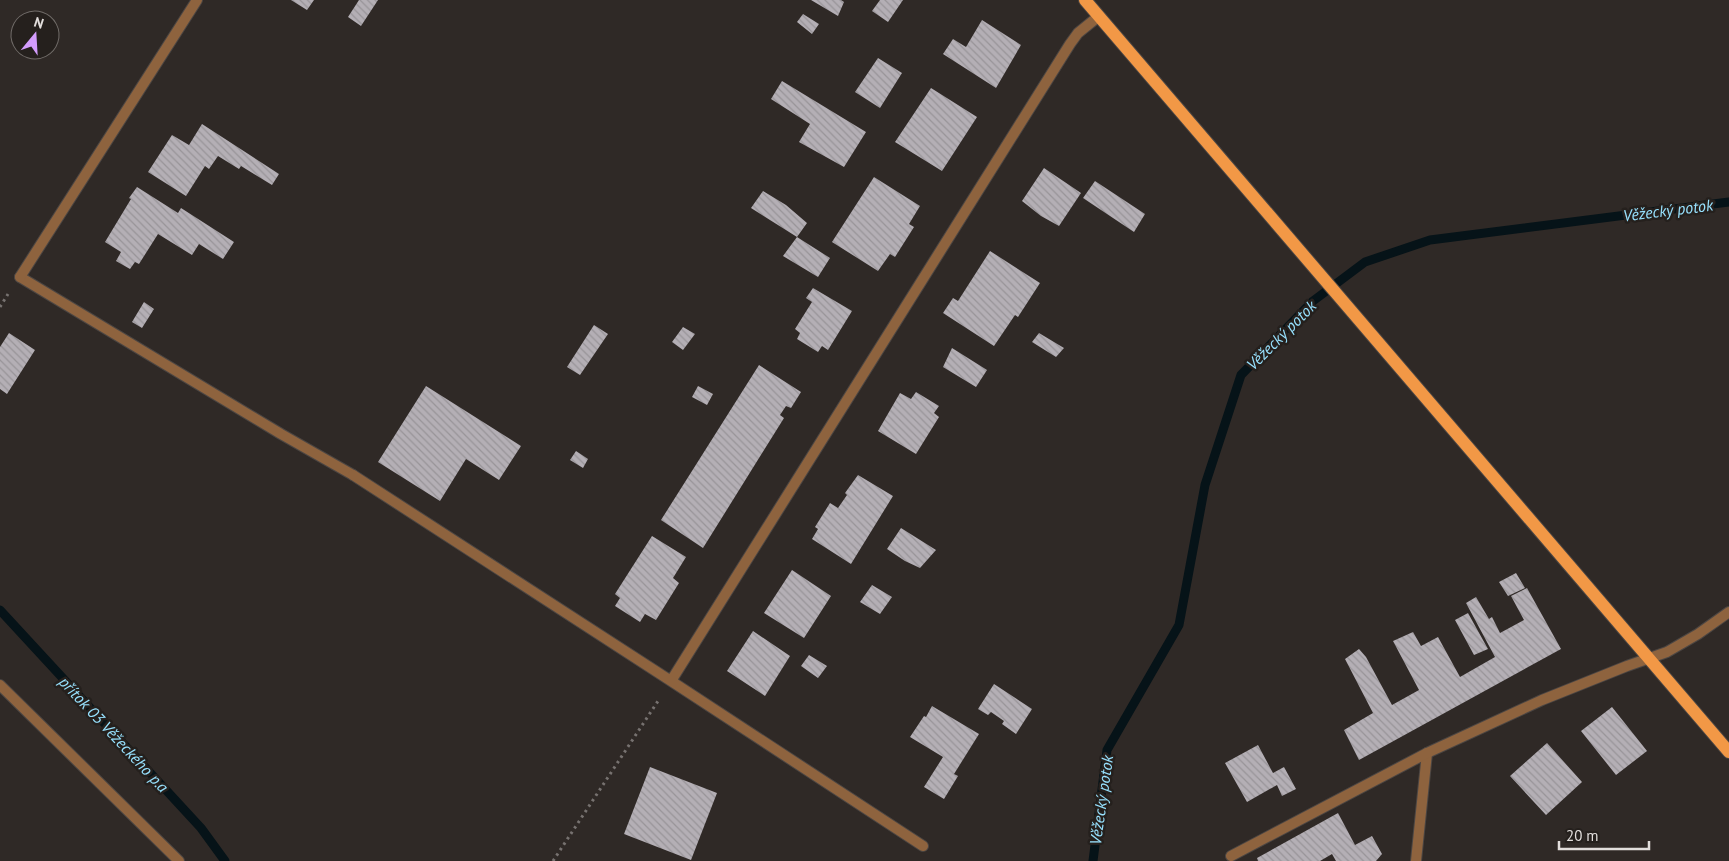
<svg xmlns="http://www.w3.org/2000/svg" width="1729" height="861" font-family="'PT Sans',sans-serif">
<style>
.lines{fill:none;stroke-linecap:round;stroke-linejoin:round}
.stream{stroke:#061318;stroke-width:9}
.building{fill:url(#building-back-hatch)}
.service-casing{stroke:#4c4643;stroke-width:12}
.minor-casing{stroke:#4c4643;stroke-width:12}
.primary-casing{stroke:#4c4643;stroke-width:14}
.path{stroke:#777270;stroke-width:3;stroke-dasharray:2.5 4;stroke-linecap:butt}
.service{stroke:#8e633e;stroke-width:10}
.minor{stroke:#8e633e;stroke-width:10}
.primary{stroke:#f29846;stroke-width:12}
.labels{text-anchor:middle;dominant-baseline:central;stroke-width:5;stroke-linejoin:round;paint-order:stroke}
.water-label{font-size:16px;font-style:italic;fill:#97e1fe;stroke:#25201d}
</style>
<defs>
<pattern id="building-back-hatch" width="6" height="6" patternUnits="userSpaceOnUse" patternTransform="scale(1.25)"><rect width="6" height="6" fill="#b4afb5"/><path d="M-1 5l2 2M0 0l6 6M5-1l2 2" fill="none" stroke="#989498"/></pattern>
</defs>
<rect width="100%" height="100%" fill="#2f2926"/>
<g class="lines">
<path class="stream" d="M0,610L201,828L225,861
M1093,861L1107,750L1179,625L1205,485L1241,375L1313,301L1365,262L1430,240L1729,202"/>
</g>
<path class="building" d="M291,0H314L307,10Z
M359,0H378L361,26L348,17Z
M811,0H841L844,2L838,16Z
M880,0H903L888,22L872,11Z
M803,14L819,24L812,34L797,22Z
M982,20L1021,45L996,88L943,54L953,39L966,47Z
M878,58L902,73L880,108L855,92Z
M782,81L866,132L844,167L799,142L810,124L771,99Z
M931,88L977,117L942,171L895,142Z
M202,124L279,174L272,185L241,166L239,169L218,156L209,169L205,166L186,196L148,172L172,135L189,145Z
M1044,168L1081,193L1059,226L1041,216L1022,201Z
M874,177L920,206L909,224L914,227L895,257L890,254L878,271L832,242Z
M1095,181L1145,214L1134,232L1083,198Z
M137,187L178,213L181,208L234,242L223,259L199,244L192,255L158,234L139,264L135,262L130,269L116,261L121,252L105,242L131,199L129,198Z
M763,191L786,205L807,223L797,237L751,208Z
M797,237L830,258L818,277L783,256Z
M990,251L1040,283L1018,317L1015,315L994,346L943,313L953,298L958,301Z
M813,288L852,311L828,350L822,346L818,352L797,339L800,333L795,329L812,302L806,298Z
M144,302L154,309L142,328L132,322Z
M594,325L608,334L580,375L567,367Z
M683,327L695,334L683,350L672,342Z
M9,333L35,350L7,394L0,389V347Z
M1039,333L1064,348L1056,357L1032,342Z
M952,348L987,370L976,387L943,367Z
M759,365L801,392L791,408L786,406L780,415L784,418L703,548L661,520Z
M426,386L521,446L499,480L466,459L440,501L378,462Z
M698,386L713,394L707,405L692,397Z
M916,392L939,406L934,413L939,417L916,454L878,431L900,393L911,399Z
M576,451L588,459L583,468L570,460Z
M858,475L893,496L851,564L812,539L818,529L815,527L830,503L838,508L847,495L845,493Z
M901,528L936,550L920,568L905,561L887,549Z
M652,536L686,557L673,578L679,583L656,620L645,614L640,622L615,606L620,598L615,594Z
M792,570L831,596L804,638L764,613Z
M1516,573L1525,588L1508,596L1499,582Z
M872,585L892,597L880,614L860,602Z
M1527,588L1561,649L1359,760L1344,730L1373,713L1345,659L1359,649L1366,657L1392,705L1419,690L1393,641L1413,632L1421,646L1438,637L1460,677L1495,657L1466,603L1476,597L1489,619L1492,617L1500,633L1524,620L1511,596Z
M1468,613L1488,649L1474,655L1455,620Z
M753,631L790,656L765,696L727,671Z
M809,655L827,666L818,678L801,666Z
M994,684L1032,709L1016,734L1002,724L1004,721L991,712L988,715L978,709Z
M932,706L979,734L954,774L958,776L944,799L924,787L943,757L910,737L924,716L926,717Z
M1612,707L1647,751L1616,775L1581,731Z
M1547,743L1582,782L1546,815L1510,776Z
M1258,745L1273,773L1284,767L1296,789L1282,796L1277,785L1247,802L1225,763Z
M650,767L717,793L691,860L624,834Z
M1338,813L1355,845L1372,836L1382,854L1376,861H1336L1332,854L1320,861H1258L1257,858Z"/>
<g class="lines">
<defs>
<path id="service" d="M20,277L281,434L353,475
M1416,861L1427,753"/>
<path id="minor" d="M20,277L197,0
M353,475L671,681L1070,44L1078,33L1099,16
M671,681L923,846
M0,685L179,861
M1231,856L1427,753L1542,700L1627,666L1667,652L1698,634L1729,612"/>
<path id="primary" d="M1085,0L1729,752"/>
</defs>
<use href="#service" class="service-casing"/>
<use href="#minor" class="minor-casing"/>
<use href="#primary" class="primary-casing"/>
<path class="path" d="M0,307L8,294
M553,861L660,698"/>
<use href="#service" class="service"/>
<use href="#minor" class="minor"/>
<use href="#primary" class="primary"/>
</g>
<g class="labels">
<g class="water-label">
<text transform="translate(1668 210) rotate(-7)">Věžecký potok</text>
<text transform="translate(1281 335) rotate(-45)">Věžecký potok</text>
<text transform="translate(114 734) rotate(47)">přítok 03 Věžeckého p.a</text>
<text transform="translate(1101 800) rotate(-82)">Věžecký potok</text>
</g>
</g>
<g transform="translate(35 35) rotate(18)"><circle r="24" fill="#25201d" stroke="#716c69"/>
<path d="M0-4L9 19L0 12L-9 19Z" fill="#d39cfd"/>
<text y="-8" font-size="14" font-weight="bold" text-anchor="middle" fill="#e2dedc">N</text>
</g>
<path d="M1559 841v8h90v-8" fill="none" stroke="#e2dedc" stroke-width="2.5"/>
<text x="1566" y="841" font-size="15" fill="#e2dedc" stroke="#25201d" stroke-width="4" paint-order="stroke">20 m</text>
</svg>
